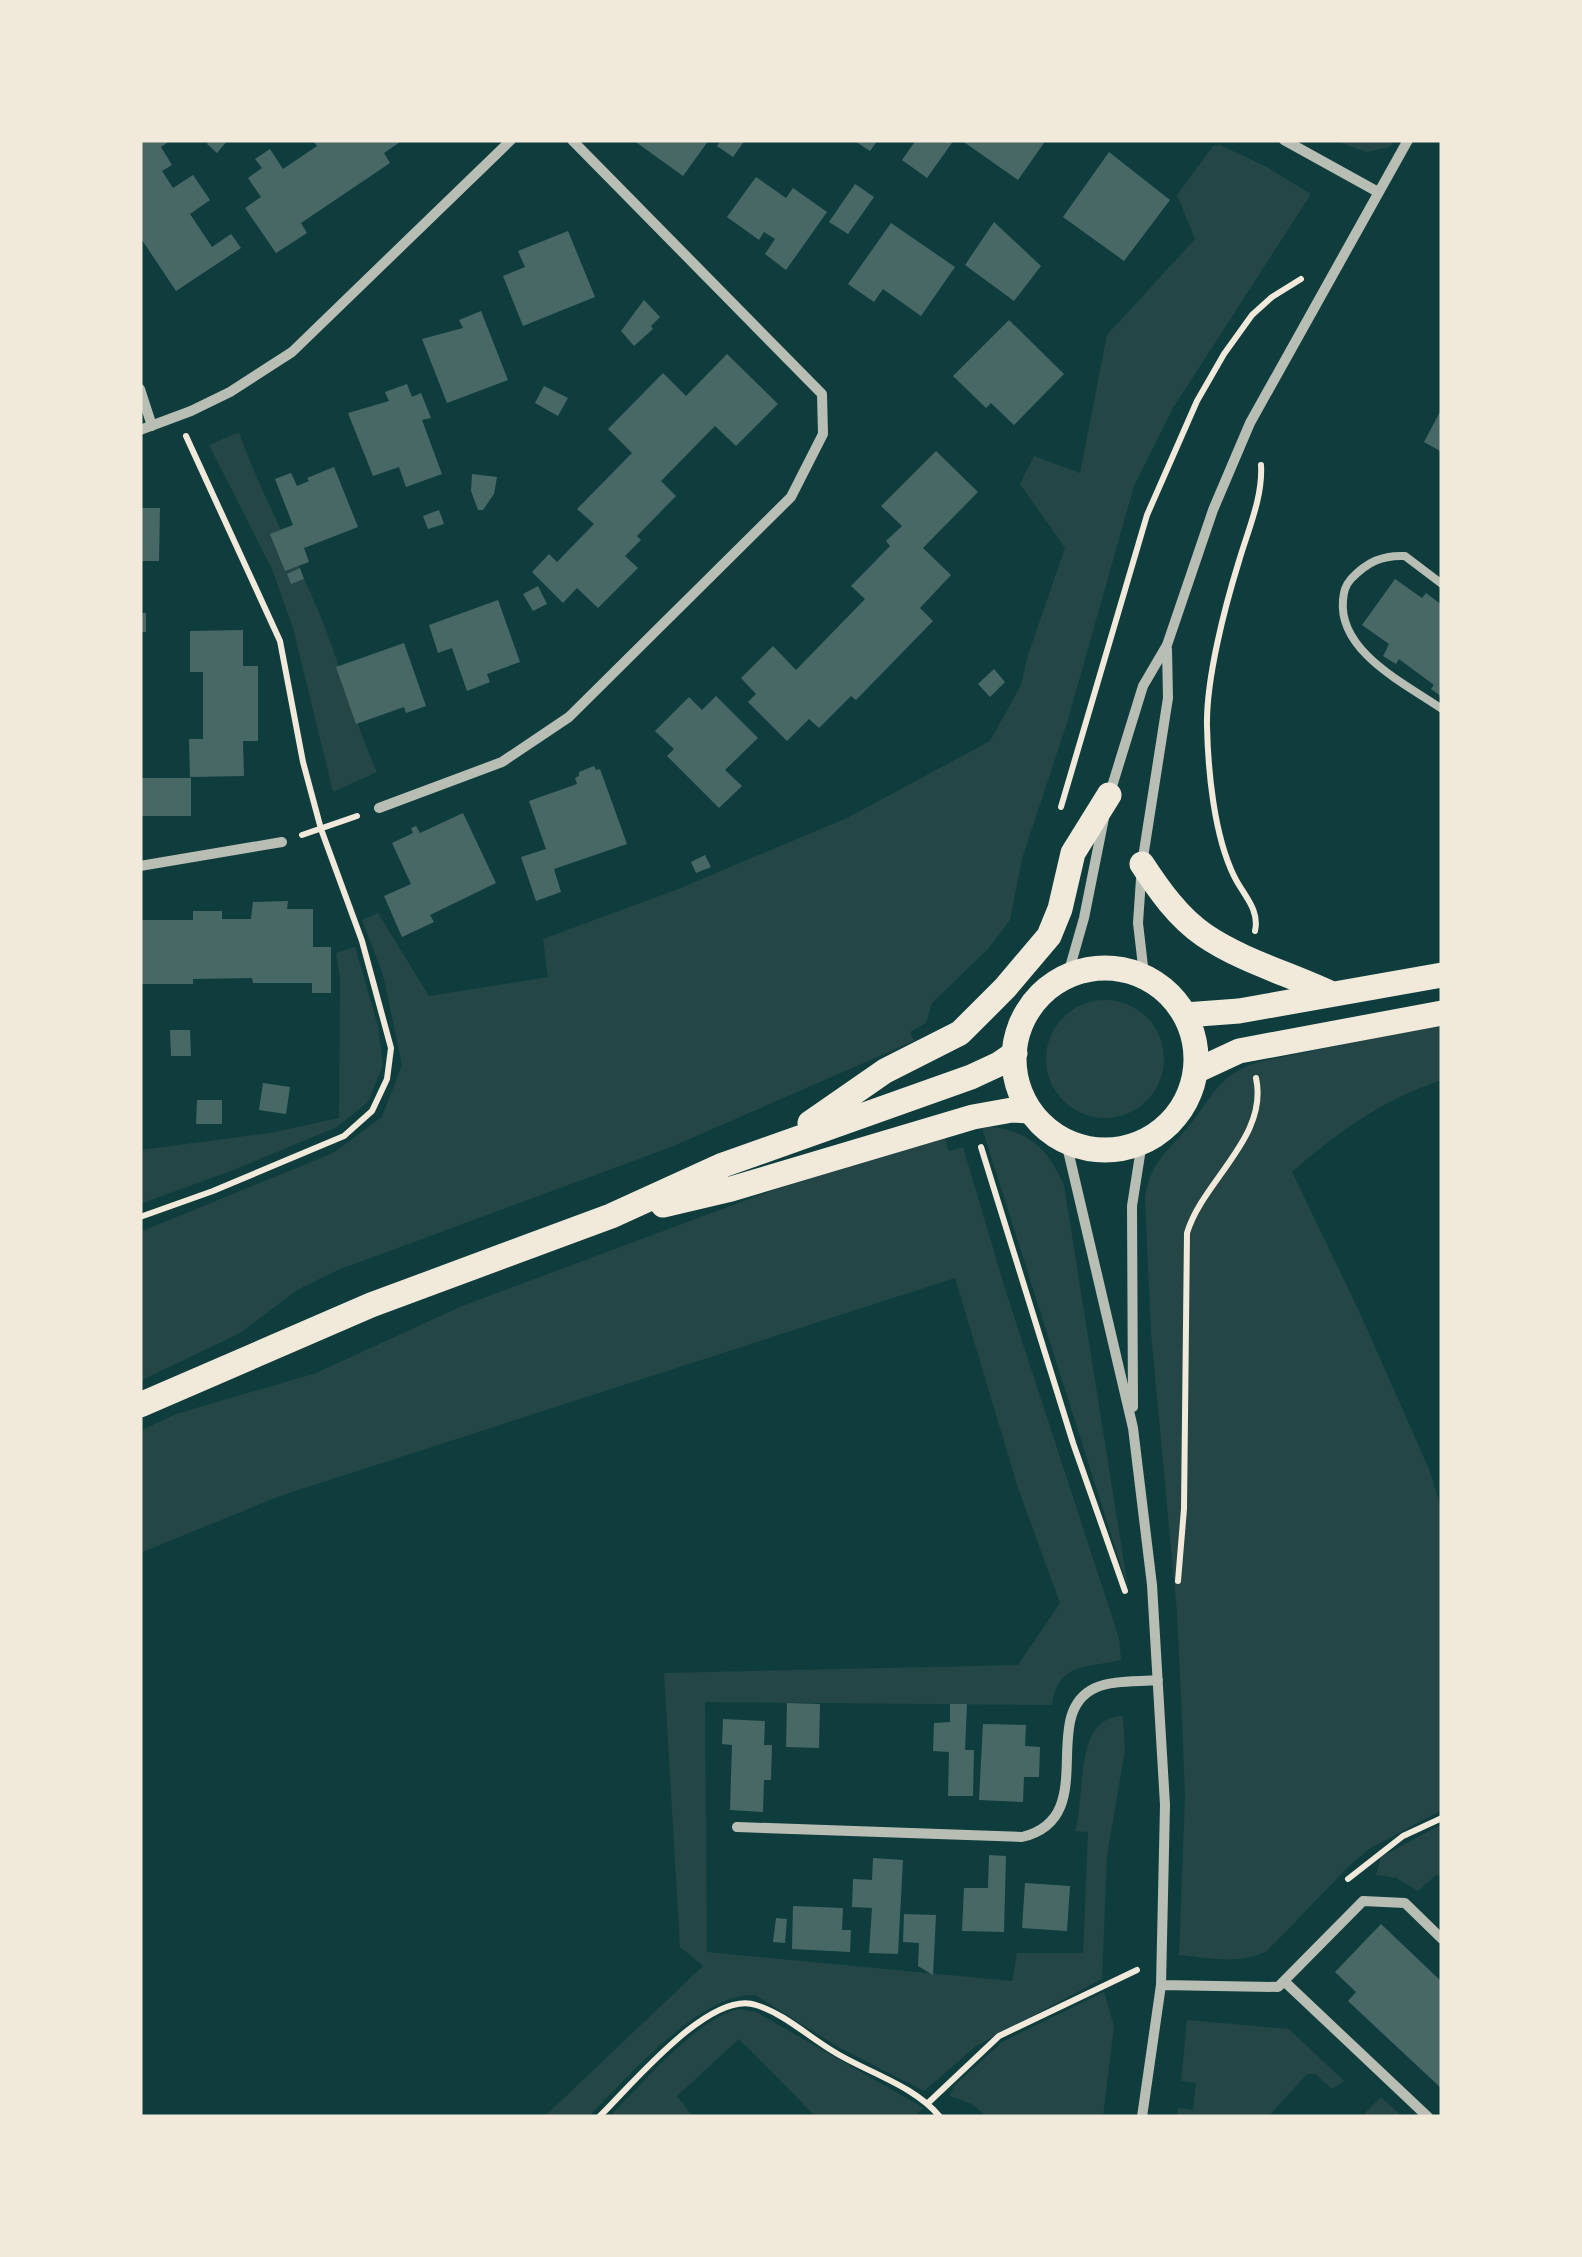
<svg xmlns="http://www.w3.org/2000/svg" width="1582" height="2257" font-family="'DM Sans',sans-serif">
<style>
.green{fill:#244646}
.building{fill:#486865}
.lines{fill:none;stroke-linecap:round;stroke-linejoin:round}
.path{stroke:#f1e9da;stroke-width:6}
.service{stroke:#b8beb3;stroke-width:8}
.minor{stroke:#b8beb3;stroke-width:10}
.primary{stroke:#f1e9da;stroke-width:25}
</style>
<rect width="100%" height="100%" fill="#0f3d3e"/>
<path class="green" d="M1333,140H1394L1390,147L1366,152Z
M1220,145L1265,166L1311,194L1173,408L1134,486L1067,723L1022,859L1010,920L988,949L932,1003L926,1023L910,1032L914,1041L671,1147L338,1270L297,1290L240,1333L140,1381V1232L333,1153L382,1117L402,1065L383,975L362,920L378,913L429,996L548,977L543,939L678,889L847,818L990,741L1021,685L1027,658L1065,548L1020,484L1034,456L1080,473L1107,335L1195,239L1177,195L1213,146Z
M239,432C262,498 298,559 324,625C343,674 355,724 377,772L333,792L293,628L272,569L209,445Z
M355,947L378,1026L383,1065L368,1102L337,1127L236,1169L140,1204V1150L270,1133L339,1118L340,978L336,953Z
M1046 1059a59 59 0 1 1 118 0a59 59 0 1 1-118 0Z
M1442,1024V1080C1382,1100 1339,1131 1292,1172L1359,1311L1429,1469L1442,1511V1810L1369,1849L1349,1866L1267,1951C1239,1965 1210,1958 1179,1955L1185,1797L1182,1719L1177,1613L1151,1333L1145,1199C1149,1167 1163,1155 1184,1132C1211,1101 1215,1076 1258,1062Z
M990,1127C1029,1130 1049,1150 1064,1185L1128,1588L982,1128Z
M945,1138L949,1151L963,1147L1007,1295L1119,1638L1121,1660C1087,1668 1058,1662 1052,1705L705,1702L707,1952L1012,1981L1017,1953H1083L1088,1832L1075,1831C1086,1796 1073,1716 1123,1716L1125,1750L1107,1856L1102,1979L976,2046L924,2091L840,2048L755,1995C698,1993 627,2079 588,2117H544L703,1966L680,1947L664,1673L1018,1665L1060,1603L1018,1488L955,1278L280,1496L140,1553V1431L176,1414L316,1373L462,1306L776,1189Z
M1442,1824V1876L1436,1875L1418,1891L1396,1878L1376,1875L1381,1857Z
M1104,1992L1114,2026L1103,2117H988L972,2104L950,2096L954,2086L1002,2042Z
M740,2009L756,2012L924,2108L914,2117H816L739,2039L677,2096L693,2117H609C641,2086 697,2017 740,2009Z
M1187,2020L1289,2029L1344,2081L1332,2089L1315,2074H1307L1268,2117H1177L1178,2108L1193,2110L1196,2083L1181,2081Z
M1381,2097L1403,2117H1361Z"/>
<path class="building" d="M140,140H171L161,147L172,165L162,171L173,188L193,175L210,200L190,214L212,247L231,234L241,248L176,291L140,237Z
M210,140H228L217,153L207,144Z
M312,140H403L384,153L390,163L301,223L307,233L276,253L245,208L261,197L248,178L262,168L255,159L270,149L283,169L317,146Z
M633,140H709L683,176Z
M721,140H745L733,157L717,146Z
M853,140H878L870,151Z
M916,140H954L927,178L902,160Z
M961,140H1046L1018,180Z
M1109,152L1170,200L1124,261L1063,217Z
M756,177L786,198L793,188L827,212L786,270L765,254L775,239L764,232L759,240L727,217Z
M855,184L874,197L848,234L829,222Z
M994,222L1041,266L1014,301L965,265Z
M891,223L955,267L921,316L883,289L874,302L848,284Z
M568,231L595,297L523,326L503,276L525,267L518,251Z
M644,300L660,317L651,326L653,329L634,346L621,331Z
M481,311L508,380L447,403L422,339L463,328L459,320Z
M1009,320L1064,374L1014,425L991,403L986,408L953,376Z
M727,354L778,404L736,446L715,426L661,481L676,496L637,536L641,540L625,556L638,568L598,608L577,588L563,603L532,572L549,554L557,562L594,524L577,509L632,453L608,429L663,373L686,396Z
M407,384L412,397L421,393L431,418L422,420L442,474L406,487L399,467L373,476L348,413L389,401L385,392Z
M544,386L568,398L558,416L535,403Z
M1442,408V452L1424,442Z
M936,451L978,492L923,548L951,575L920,608L933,621L856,700L851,696L819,728L809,719L787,741L748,702L756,694L741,678L773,646L796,670L865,599L851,586L890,546L886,541L902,526L881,506Z
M334,467L358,527L304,548L309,562L285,571L270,534L293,525L275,479L291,473L297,486L309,481L307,478Z
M472,474L497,477L494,494L483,510H478L471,491Z
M140,508H160L159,561H140Z
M439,510L444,524L428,529L423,516Z
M300,568L304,579L291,584L287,574Z
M1395,579L1422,598L1426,593L1442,605V697L1431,689L1434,685L1399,659L1396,664L1383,656L1389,644L1362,625Z
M538,586L547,604L533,611L523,594Z
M498,600L520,662L487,674L490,682L467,691L452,648L438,653L429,625Z
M140,613H146V632H140Z
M243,630V666H258V741H243L244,776L190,777L189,739H203V672H190V631Z
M404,643L426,706L406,713L404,707L356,724L336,667Z
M994,669L1005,682L990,697L978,684Z
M716,696L758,738L725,770L742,786L719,808L667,756L674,749L655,731L689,697L702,710Z
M594,766L596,770L600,769L627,844L554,869L561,892L536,901L521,857L546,849L529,801L577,784L575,778L579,776V772Z
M140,778H191V816H140Z
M463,813L496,883L430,915L434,922L402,937L384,896L411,884L392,843L413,833L411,828L416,826L420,833Z
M705,855L711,867L696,873L691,862Z
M288,901L287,909H313V947H331V993H312V983H253L252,978L193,979V984H140V920H193V911H222V919H251L253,902Z
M170,1030H190L191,1056H171Z
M263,1083L290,1087L286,1114L259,1110Z
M197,1100H222V1124H196Z
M787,1703L820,1704L819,1748L786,1747Z
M950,1704H967L965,1750H974L973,1796H948L949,1752L933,1751L934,1723L950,1722Z
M723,1719L765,1721L764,1745H772L771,1780H764L763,1812L730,1810L732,1745L722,1744Z
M983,1724L1026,1725L1025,1746L1040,1747L1039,1777H1024L1023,1802L979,1800Z
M989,1855L1006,1856L1004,1932L962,1931L964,1888H988Z
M873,1858L903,1860L898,1954L869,1953L872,1908L852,1907L853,1879L872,1880Z
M1025,1883L1070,1886L1067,1931L1022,1928Z
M793,1906L843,1908L842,1930H851L850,1952L792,1949Z
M904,1914L936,1915L933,1975L918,1966L919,1943L903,1942Z
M776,1918L787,1919L785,1943L773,1942Z
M1381,1924L1442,1982V2089L1348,2001L1356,1992L1335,1972Z"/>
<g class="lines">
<path class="path" d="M1061,807L1147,515L1197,401L1224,354L1252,315L1272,297L1301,279
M302,835L357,816
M1255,931C1260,909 1243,895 1234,876C1214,835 1208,771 1207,726C1206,679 1225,606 1239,561C1248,530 1263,497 1261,465
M981,1147L1073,1443L1125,1591
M140,1217L213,1191L344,1136L372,1111L387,1079L391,1048L362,941L321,829L303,762L280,641L186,436
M1178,1581L1184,1509L1187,1233C1203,1180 1269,1137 1256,1078
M1348,1879L1403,1836L1442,1818
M928,2103L999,2036L1137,1970
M599,2117C631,2086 710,1989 756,2005C785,2014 810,2038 836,2053C869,2073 915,2086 940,2117"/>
<path class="service" d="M1442,584L1405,556C1382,555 1367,562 1351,579C1345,586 1344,591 1343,600C1338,652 1406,684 1442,709"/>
<path class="minor" d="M1284,140L1378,192
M140,389L152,426
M140,430L191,411L230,392L292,352L511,140
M1109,796L1143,686L1167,645L1213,510L1250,423L1408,140
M379,808L502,762L569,717L791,497L823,434L822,394L572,140
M140,866L282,842
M1068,974L1084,918L1104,818
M1144,975L1138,923L1142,864L1168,698L1167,649
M1066,1142L1133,1428L1152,1585L1165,1805L1161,1985L1142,2117
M1133,1407L1132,1206L1142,1142
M737,1827L1022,1837C1102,1818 1037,1715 1095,1688C1112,1680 1140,1682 1158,1680
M1285,1982L1428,2117
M1161,1985L1278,1987L1363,1901L1405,1903L1442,1939"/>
<path class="primary" d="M1142,864C1159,890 1178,917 1204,935C1242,961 1290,974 1332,994
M1014 1059a91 91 0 1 1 182 0a91 91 0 1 1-182 0Z
M1185,1015L1239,1011L1442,975
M1196,1071L1239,1051L1442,1013
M810,1123L885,1071L960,1033L1005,988L1049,936L1060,909L1073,853L1109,795
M663,1205L731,1189L973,1117L1012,1110L1030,1111
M140,1405L371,1305L611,1216L723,1165L971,1077L999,1064L1015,1053"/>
</g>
<rect width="1582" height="2257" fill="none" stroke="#f1e9da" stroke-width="285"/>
</svg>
